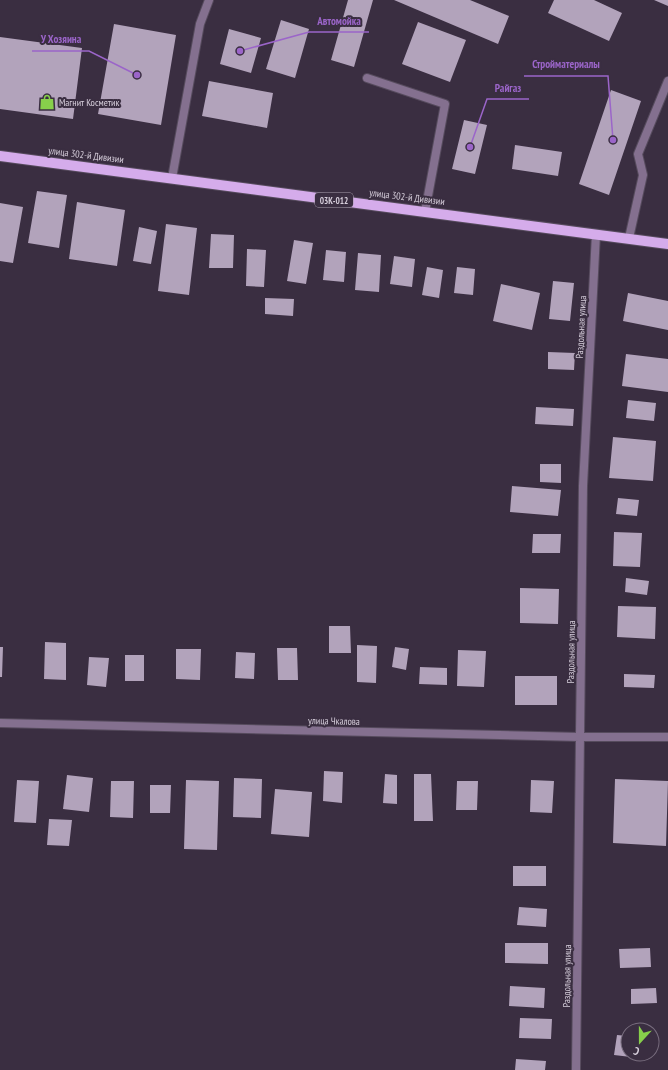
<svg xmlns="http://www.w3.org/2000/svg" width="668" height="1070" font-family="'PT Sans Narrow',sans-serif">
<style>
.building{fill:#b2a3bb}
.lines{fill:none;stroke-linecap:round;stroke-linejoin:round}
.lane-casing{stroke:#564b5d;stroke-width:10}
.street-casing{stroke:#564b5d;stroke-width:10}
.primary-casing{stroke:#564b5d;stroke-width:12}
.lane{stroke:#84708f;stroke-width:8}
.street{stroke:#84708f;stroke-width:8}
.primary{stroke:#d5aceb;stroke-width:10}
.labels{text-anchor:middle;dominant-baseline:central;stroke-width:4;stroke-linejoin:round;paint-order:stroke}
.shield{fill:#3a2e41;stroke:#a89fae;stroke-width:1}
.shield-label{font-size:9px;font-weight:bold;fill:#d7cfdc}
.poi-label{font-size:10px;fill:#d7cfdc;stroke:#3a2e41;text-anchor:start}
.street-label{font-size:10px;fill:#d7cfdc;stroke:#3a2e41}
.leader{fill:none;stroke:#9b65c9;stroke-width:1.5}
.callout-dot{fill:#9b65c9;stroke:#3a2e41;stroke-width:1.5}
.callout-label{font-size:11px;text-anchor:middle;font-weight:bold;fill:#9b65c9;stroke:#3a2e41;stroke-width:4;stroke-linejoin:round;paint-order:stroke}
</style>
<rect width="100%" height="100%" fill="#3a2e41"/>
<path class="building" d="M348,0H373L354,67L331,60Z
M394,0H470L509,16L498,44Z
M554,0H594L622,13L609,41L548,13Z
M654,0H668V6Z
M281,20L309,29L295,78L266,69Z
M418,22L466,40L450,82L402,64Z
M114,24L176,35L161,125L98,114Z
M229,29L261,38L251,73L220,64Z
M0,37L82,48L73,119L0,109Z
M209,81L273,93L267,128L202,116Z
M611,90L641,101L609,195L579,184Z
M464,120L487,125L475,174L452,169Z
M515,145L562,152L558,176L512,169Z
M37,191L67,195L59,248L28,243Z
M77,202L125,210L117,266L69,259Z
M0,203L23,207L13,263L0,261Z
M166,224L197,228L189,295L158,291Z
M139,227L157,231L151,264L133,261Z
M211,234L234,235L233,268H209Z
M294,240L313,243L306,284L287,281Z
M247,249L266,250L264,287L246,286Z
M326,250L346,252L344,282L323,280Z
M358,253L381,255L379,292L355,290Z
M394,256L415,259L412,287L390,284Z
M427,267L443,270L439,298L422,295Z
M457,267L475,269L473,295L454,293Z
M553,281L574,283L570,321L549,319Z
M501,284L540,293L532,330L493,321Z
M628,293L668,301V330L623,321Z
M265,298L294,299L293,316L265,314Z
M548,352L575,353L574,370L548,369Z
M626,354L668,359V392L622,386Z
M628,400L656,403L654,421L626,418Z
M536,407L574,409L573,426L535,424Z
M613,437L656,441L653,481L609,478Z
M540,464H561V483L540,482Z
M512,486L561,490L558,516L510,512Z
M618,498L639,500L637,516L616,514Z
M614,532L642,533L640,567L613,566Z
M533,534H561L560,553H532Z
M626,578L649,581L647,595L625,592Z
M520,588L559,589L558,624L520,623Z
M618,606L656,607L655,639L617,637Z
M329,626H350L351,653H329Z
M45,642L66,643V680L44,679Z
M357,645L377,646L376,683L357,682Z
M0,647H3L2,677H0Z
M395,647L409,649L406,670L392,667Z
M277,648H297L298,680H278Z
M176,649H201L200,680L176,679Z
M458,650L486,651L484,687L457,686Z
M236,652L255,653L254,679L235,678Z
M125,655H144V681H125Z
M89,657L109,658L106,687L87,685Z
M420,667L447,668V685L419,684Z
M624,674L655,675L654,688L624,687Z
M515,676H557V705H515Z
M324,771L343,772L342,803L323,801Z
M385,774L397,775V804L383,803Z
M414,774H431L433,821H414Z
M67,775L93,778L89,812L63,809Z
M234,778L262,779L261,818L233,817Z
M615,779L668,781L666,846L613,843Z
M17,780L39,781L36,823L14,822Z
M186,780L219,781L217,850L184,849Z
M531,780L554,781L552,813L530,812Z
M111,781H134L133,818L110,817Z
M457,781H478L477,810H456Z
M150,785H171L170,813H150Z
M275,789L312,792L309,837L271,834Z
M49,819L72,820L69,846L47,845Z
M513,866H546V886H513Z
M519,907L547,909L546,927L517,925Z
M505,943H548V964L505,963Z
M650,948L651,967L620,968L619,949Z
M510,986L545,988L544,1008L509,1006Z
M656,988L657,1003L631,1004V989Z
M520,1018L552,1019L551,1039L519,1038Z
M617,1035L628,1036V1054H648V1059L614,1055Z
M516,1059L546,1061L545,1070H515Z"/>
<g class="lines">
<defs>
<path id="lane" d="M367,78L445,104L425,212
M172,178L200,24L209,0
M629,238L643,175L638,154L668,81"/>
<path id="street" d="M0,723L580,737H668
M576,1070L583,486L596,234"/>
<path id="primary" d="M0,156L668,244"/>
</defs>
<use href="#lane" class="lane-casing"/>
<use href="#street" class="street-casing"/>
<use href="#primary" class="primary-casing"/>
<use href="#lane" class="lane"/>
<use href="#street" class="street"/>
<use href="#primary" class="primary"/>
</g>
<defs>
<symbol id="shop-bare" viewBox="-9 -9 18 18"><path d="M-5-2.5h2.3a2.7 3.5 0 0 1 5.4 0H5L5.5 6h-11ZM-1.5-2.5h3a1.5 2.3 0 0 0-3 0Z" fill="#87cf4b" stroke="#3a2e41" stroke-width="2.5" paint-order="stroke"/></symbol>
</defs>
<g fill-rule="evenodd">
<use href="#shop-bare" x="36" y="91" width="22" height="22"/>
</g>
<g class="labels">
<rect class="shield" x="315" y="193" width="38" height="14" rx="3"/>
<g class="shield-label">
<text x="334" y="200">03К-012</text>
</g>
<g class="poi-label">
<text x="59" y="102">Магнит Косметик</text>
</g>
<g class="street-label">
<text transform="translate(86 155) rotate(7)">улица 302-й Дивизии</text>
<text transform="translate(407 197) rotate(7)">улица 302-й Дивизии</text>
<text transform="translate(581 327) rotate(-87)">Раздольная улица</text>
<text transform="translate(571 652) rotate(-89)">Раздольная улица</text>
<text transform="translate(334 721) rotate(1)">улица Чкалова</text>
<text transform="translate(567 976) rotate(-89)">Раздольная улица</text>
</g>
</g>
<path class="leader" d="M240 51L309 32H369M137 75L89 51H32M613 140L608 76H524M470 147L487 99H529"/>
<g class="callout-dot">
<circle cx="240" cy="51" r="4"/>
<circle cx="137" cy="75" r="4"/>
<circle cx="613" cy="140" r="4"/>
<circle cx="470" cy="147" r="4"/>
</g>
<g class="callout-label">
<text x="339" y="25">Автомойка</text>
<text x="61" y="43">У Хозяина</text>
<text x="566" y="68">Стройматериалы</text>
<text x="508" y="92">Райгаз</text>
</g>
<g transform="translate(640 1042) rotate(201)"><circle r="19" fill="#3a2e41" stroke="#796e7f"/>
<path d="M0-3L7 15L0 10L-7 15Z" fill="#87cf4b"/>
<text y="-6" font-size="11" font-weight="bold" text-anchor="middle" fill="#d7cfdc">С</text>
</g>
</svg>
